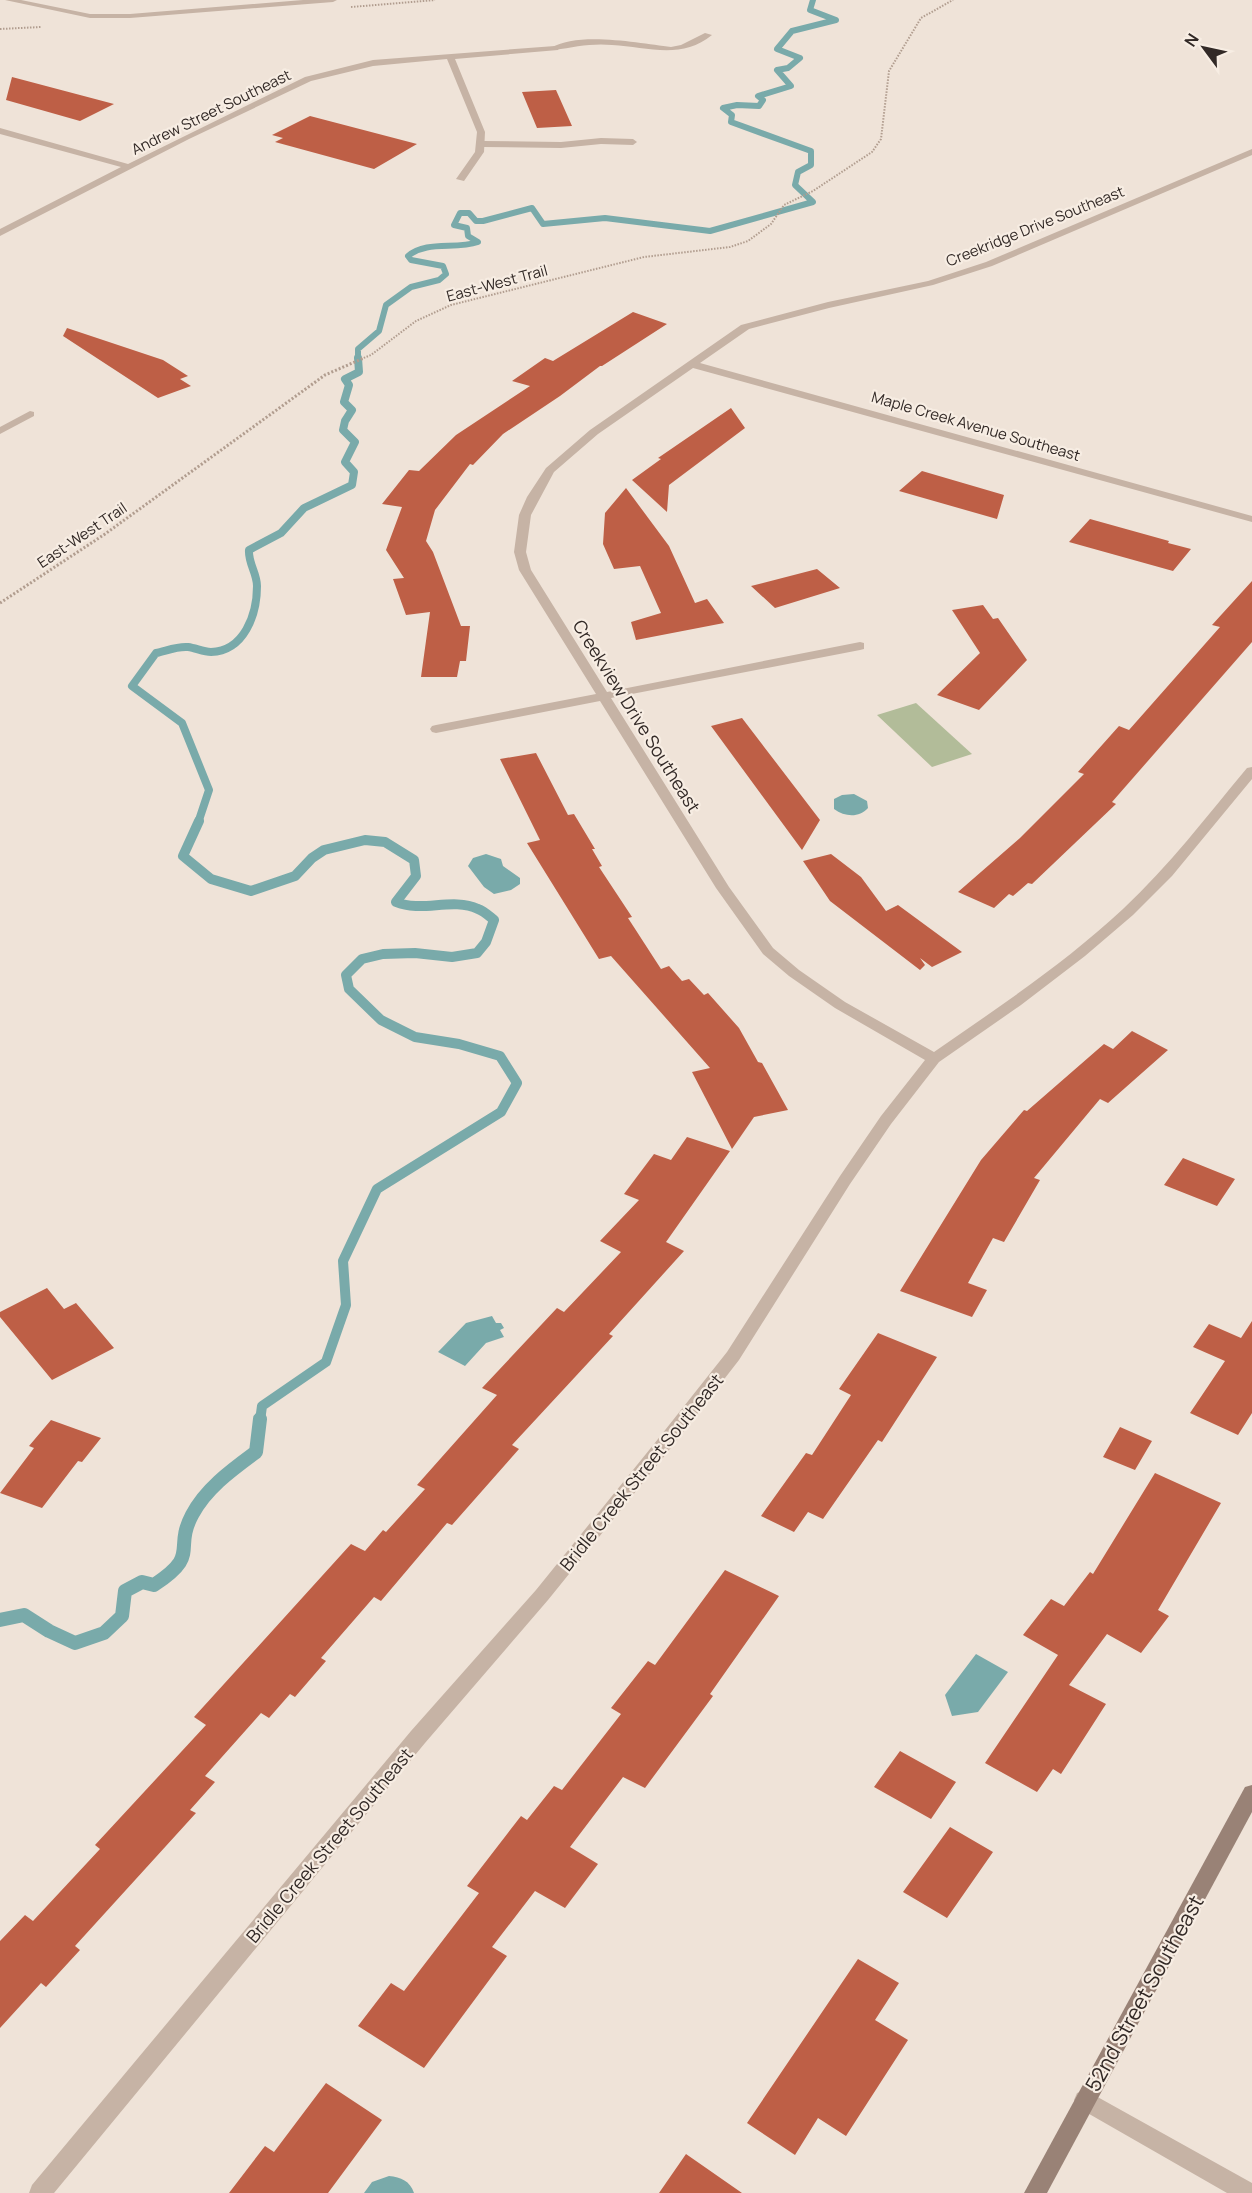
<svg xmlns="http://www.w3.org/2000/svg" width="1252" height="2193" font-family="Manrope,sans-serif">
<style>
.green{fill:#b2bc99}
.water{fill:#79aaaa}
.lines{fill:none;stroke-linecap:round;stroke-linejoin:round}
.stream-far3{stroke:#79aaaa;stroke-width:6}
.stream-far2{stroke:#79aaaa;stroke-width:8}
.stream-far1{stroke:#79aaaa;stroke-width:10}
.stream{stroke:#79aaaa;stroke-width:14}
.building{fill:#be5f46}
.path-far1{stroke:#b19d8f;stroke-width:2;stroke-dasharray:1.5 1.5;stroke-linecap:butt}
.path{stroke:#b19d8f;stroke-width:3;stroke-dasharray:2 2;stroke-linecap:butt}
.lane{fill:#c6b3a5;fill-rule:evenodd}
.street{fill:#c6b3a5;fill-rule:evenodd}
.secondary{fill:#998276;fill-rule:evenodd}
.labels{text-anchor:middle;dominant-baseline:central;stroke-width:4.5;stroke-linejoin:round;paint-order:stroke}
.far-street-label{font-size:15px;fill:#322926;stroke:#f7ede3}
.street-label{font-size:18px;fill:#322926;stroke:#f7ede3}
.near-street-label{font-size:21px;fill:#322926;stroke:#f7ede3}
</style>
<rect width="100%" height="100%" fill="#efe3d8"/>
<path class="green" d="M916,703L972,754L932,767L877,715Z"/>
<path class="water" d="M854,794L867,801L868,808C859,818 845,817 834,809V799L842,795Z
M486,854L501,859L503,866L520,878V884L511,890L494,894L484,887L468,866L473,858Z
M492,1316L496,1323H501L504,1328L500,1330L504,1337L486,1343L465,1366L438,1352L466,1323Z
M976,1654L1008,1672L978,1712L952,1716L945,1695Z
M389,2176C401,2177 410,2181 414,2193H364L372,2182Z"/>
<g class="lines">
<path class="stream-far3" d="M358,359V349L379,331L386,305L411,287L439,280L446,274L443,266L411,260L408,256C427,240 455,250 478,242L468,236L467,228L454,225L460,213H469L476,221H483L532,208L543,224L605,218L710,231L813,202L795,185L798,172L811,165V151L731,122L732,115L723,108L737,105L759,106L763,100L758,96L791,86L777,70L788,68L800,58L777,49L792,31L836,20L810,10L813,0"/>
<path class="stream-far2" d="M198,823L209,790L182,723L132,686L156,653C166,651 177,646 188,647C196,648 203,652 211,652C244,651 257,615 257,586C257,573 248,563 249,550L281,533L304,508L352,485L354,472L345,462L355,442L343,430L345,421L352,410L344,402L349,385L345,379L359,372L358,358"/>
<path class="stream-far1" d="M199,821L183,856L211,879L251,891L295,876L312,858L324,850L365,840L385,842L414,860L416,876L396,902C422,913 452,897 478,909C484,911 489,916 494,920L486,942L477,953L452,957L415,953L383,954L362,959L346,975L349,989L381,1020L415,1037L459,1044L500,1056L517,1083L501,1112L377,1189L343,1261L346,1305L326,1362L262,1406L260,1421"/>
<path class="stream" d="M0,1620L24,1615L49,1631L75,1643L104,1633L122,1616L125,1591L142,1582L154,1585C201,1554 173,1551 192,1515C206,1488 233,1469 256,1452L260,1419"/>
</g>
<path class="building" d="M12,77L114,104L80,121L6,100Z
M556,90L572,126L537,128L522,92Z
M310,116L417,144L374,169L275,142L283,138L272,135Z
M633,312L667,324L602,366H600L560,396L503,434L473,465L470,464L435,510L426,541L433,552L461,626H470L466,661H460L457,677H421L430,612L406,615L393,579L404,578L386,550L402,507L382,504L409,470L419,471L456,435L530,386L512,381L545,358L553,361Z
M67,328L163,360L188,376L180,379L191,386L158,398L63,336Z
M731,408L745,428L669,485L667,512L632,480L661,459L658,458Z
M922,471L1004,495L997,519L899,491Z
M626,488L669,546L695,603L707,599L724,623L636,640L631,622L661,613L640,566L614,569L603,544L605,513Z
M1090,519L1169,541L1168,543L1191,549L1173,571L1069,542Z
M817,569L840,588L775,608L751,586Z
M1252,581V642L1112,802L1116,804L1032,884L1028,883L1013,896L1009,894L994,908L958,892L1020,838L1084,774L1078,772L1119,726L1129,730L1220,627L1212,625Z
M983,605L993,619L998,618L1027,660L979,710L937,695L980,653L952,610Z
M742,718L820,820L802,850L711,726Z
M536,753L568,815L574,814L595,849H592L602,866L599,867L632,917L628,918L661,969L669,966L682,981L689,979L704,995L708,993L739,1028L758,1062L762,1063L788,1110L754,1117L732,1149L692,1072L710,1068L611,956L599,959L527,843L540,840L500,759Z
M831,854L861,877L886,911L898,905L962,952L932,967L920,958L925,965L920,970L830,901L803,861Z
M1132,1031L1168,1050L1108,1103L1100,1099L1034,1178L1040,1180L1004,1242L993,1238L968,1283L987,1290L972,1317L900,1291L981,1160L1024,1110L1027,1111L1104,1044L1113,1049Z
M687,1137L730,1151L666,1242L684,1251L609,1334L613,1336L512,1445L519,1449L452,1525L447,1523L381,1601L374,1597L321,1658L326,1661L295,1697L290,1694L269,1718L261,1713L205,1776L215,1782L190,1810L196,1813L75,1946L80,1950L46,1987L41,1983L0,2028V1941L25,1915L33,1921L100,1849L95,1845L206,1725L194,1717L351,1544L365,1551L383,1530L386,1532L425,1489L417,1485L497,1395L482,1388L557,1308L564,1312L621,1252L600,1241L639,1200L624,1194L654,1154L671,1160Z
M1183,1158L1235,1179L1217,1206L1164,1185Z
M47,1288L64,1309L76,1303L114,1348L52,1380L0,1317V1312Z
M1252,1321V1413L1238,1435L1190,1413L1225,1361L1193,1347L1209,1324L1241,1338Z
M878,1333L937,1357L882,1442L878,1440L823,1519L808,1512L794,1532L761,1516L806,1453L812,1455L851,1395L839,1389Z
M51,1420L101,1438L82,1462L78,1461L42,1508L0,1493L34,1448L29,1446Z
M1120,1427L1152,1441L1135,1470L1103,1457Z
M1155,1473L1221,1503L1158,1610L1169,1616L1141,1653L1107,1634L1069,1685L1106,1704L1061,1774L1053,1769L1037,1792L985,1763L1058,1655L1023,1635L1051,1599L1064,1606L1090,1572L1093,1574Z
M725,1570L779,1596L710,1694L713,1696L645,1788L623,1777L570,1847L598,1864L565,1908L535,1891L492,1947L507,1956L424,2068L358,2026L391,1983L404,1991L479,1893L467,1886L521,1816L527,1820L554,1786L562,1790L621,1714L611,1708L648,1661L655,1665Z
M900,1751L956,1782L931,1819L874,1787Z
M950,1827L993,1852L947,1918L903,1892Z
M858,1959L899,1983L875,2020L908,2040L846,2136L818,2118L795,2155L747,2123Z
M326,2083L382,2120L328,2193H229L265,2146L274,2152Z
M686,2154L742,2193H659Z"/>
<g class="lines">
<path class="path-far1" d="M351,7L435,0
M0,29L41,27
M361,359L371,355L416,321L451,305L644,257L730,247L748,241L771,224L784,205L813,191L872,152L881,139L889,71L921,18L953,0"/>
<path class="path" d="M0,603L105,534L325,375L364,358"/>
<path class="lane" d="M705,33L712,35C682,60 647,47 612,45C592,43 574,47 555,50L551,48C577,31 640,43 671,47L681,45Z
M601,138L633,139L637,142L633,145L601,144L561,148L483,147L479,144L483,141L561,142Z"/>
<path class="street" d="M5,0H21L90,14H130L303,0H337L333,2L130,18H90Z
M555,46L559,48L558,50L455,59L485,132L484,152L464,181L456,179L475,152L477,132L447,59L373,66L311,81L189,139L0,236V229L121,167L0,134V128L128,164L305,77L373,60Z
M1252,149V155L992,266L933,285L829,308L749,329L700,363L1252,516V522L693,368L598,434L554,472L531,515L526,552L531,570L607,692L860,642L864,643V649L860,650L611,698L729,887L773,948L799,970L845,1002L934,1052C999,1007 1065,963 1123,909C1169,866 1207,816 1247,768L1252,767V779L1172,876L1133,915L1085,956L1021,1005L939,1062L891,1124L850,1184L739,1360L666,1454L548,1600L425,1743L54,2193H29L32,2185L411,1731L536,1590L654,1444L727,1352L840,1176L881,1116L925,1060L835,1008L789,976L763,954L716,888L600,701L436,733L432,732L430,729L432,726L436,725L596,694L519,570L514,552L519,515L527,497L546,468L590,430L741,325L828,302L928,281L986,262Z
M30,411L34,412V416L0,434V427Z
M1085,2090L1252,2183V2193H1227L1077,2107L1074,2100L1077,2093Z"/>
<path class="secondary" d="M1252,1785V1812L1047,2193H1024L1245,1787Z"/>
</g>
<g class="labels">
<g class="far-street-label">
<text transform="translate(211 112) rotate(-26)">Andrew Street Southeast</text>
<text transform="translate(1035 226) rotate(-22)">Creekridge Drive Southeast</text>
<text transform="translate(497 283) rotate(-15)">East-West Trail</text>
<text transform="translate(976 426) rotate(16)">Maple Creek Avenue Southeast</text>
<text transform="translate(82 535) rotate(-34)">East-West Trail</text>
</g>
<g class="street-label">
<text transform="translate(637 716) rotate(58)">Creekview Drive Southeast</text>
<text transform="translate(641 1472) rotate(-51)">Bridle Creek Street Southeast</text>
<text transform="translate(329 1845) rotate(-50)">Bridle Creek Street Southeast</text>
</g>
<g class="near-street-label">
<text transform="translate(1144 1993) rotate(-61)">52nd Street Southeast</text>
</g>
</g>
<g transform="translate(1204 48) rotate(303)" stroke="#f7ede3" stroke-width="4.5" paint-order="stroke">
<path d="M0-4.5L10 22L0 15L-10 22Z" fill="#322926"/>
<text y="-9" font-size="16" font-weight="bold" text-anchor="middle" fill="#322926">N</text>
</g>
</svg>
